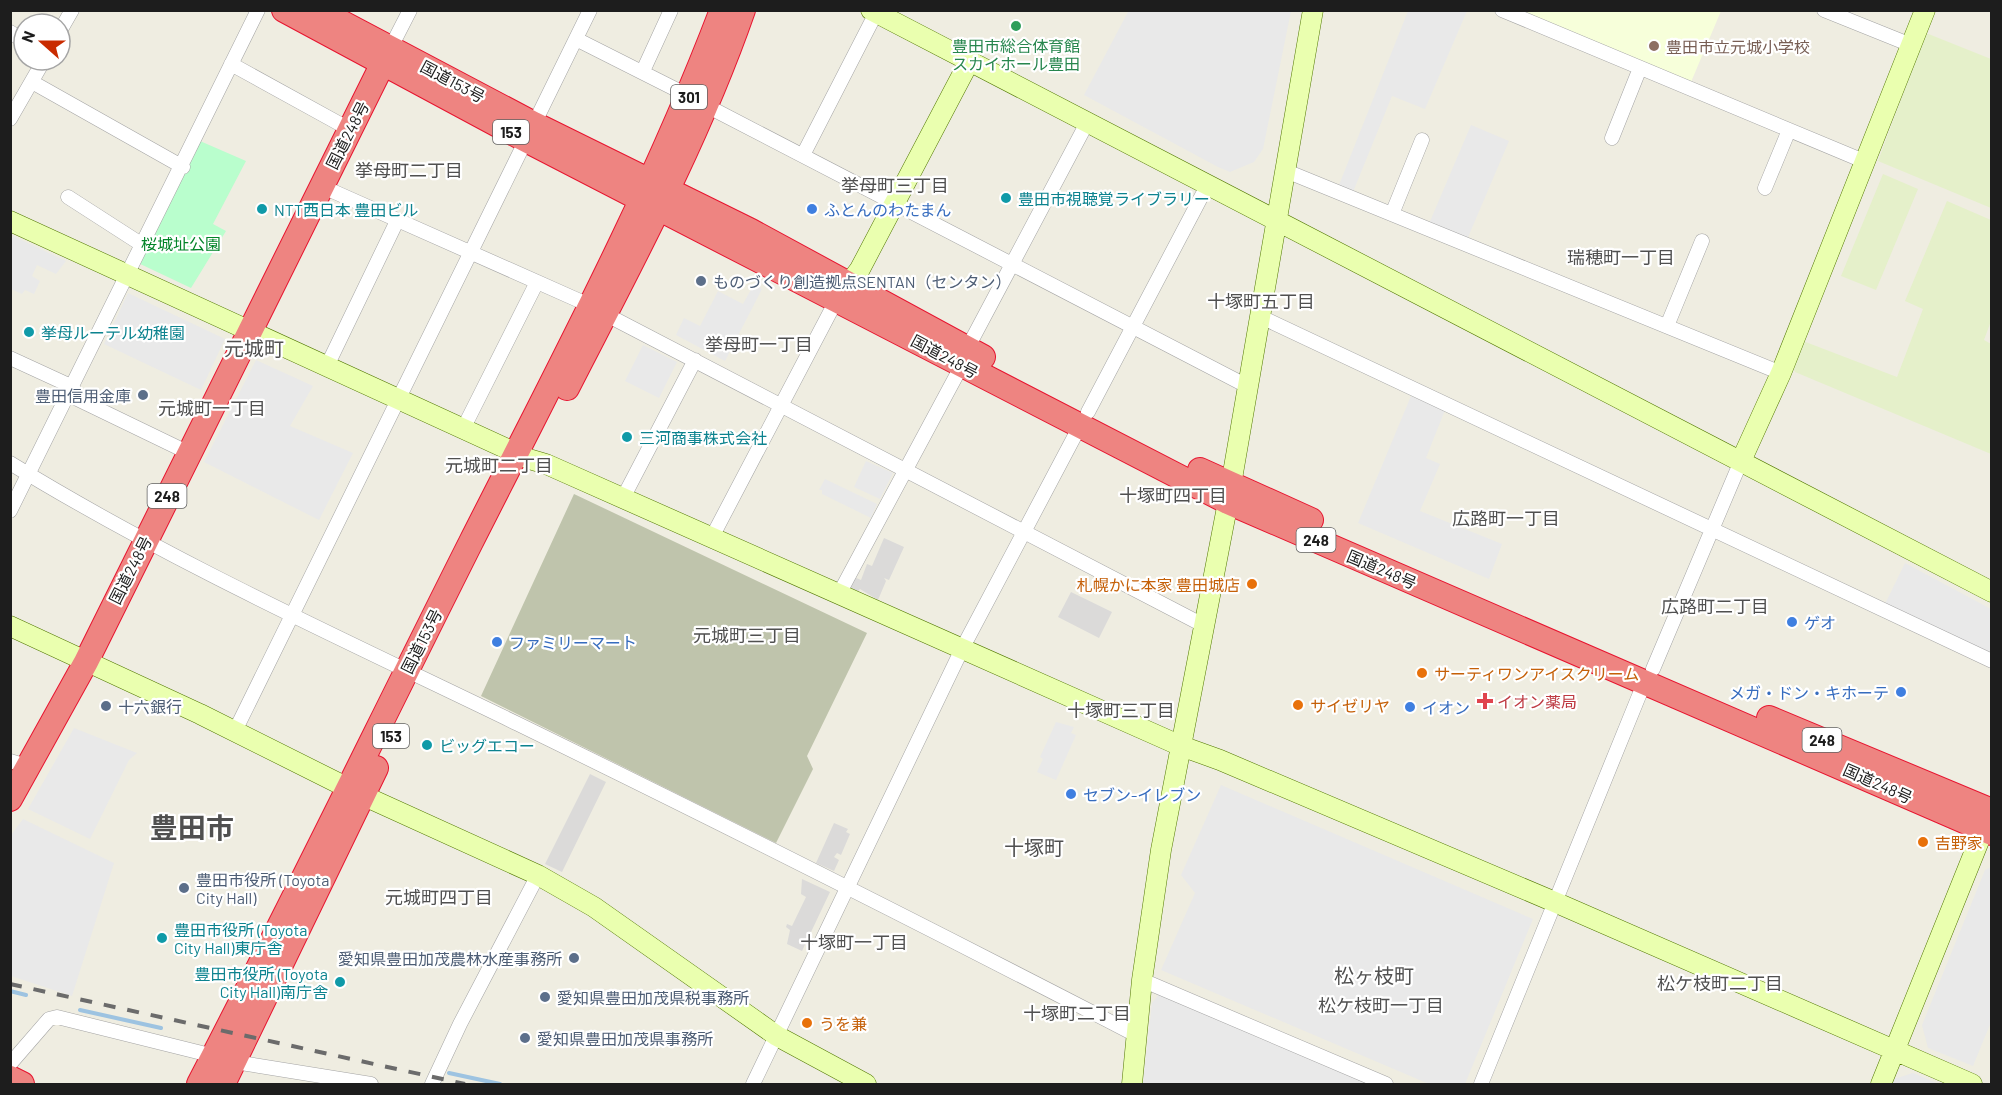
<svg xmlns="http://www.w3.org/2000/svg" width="2002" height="1095" font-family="Barlow,'Noto Sans JP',sans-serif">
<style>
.residential{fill:#dbdad9}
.education{fill:#f7ffda}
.construction{fill:#bfc4ac}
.farmland{fill:#e5f0ca}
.park{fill:#b9fecd}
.parking{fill:#e9e9e9}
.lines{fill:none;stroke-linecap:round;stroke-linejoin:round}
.stream{stroke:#9dc3e1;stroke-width:4}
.street-casing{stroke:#a4a4a4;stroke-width:15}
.secondary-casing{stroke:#517700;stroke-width:21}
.highway-casing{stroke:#e7142f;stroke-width:26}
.street{stroke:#fff;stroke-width:14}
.secondary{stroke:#eaffaf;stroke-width:20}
.highway{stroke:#ee8481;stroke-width:24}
.rail{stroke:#6b6b6b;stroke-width:4;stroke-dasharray:12 12;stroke-linecap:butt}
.leisure-dot{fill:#2e9e5b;stroke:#fff;stroke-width:2}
.education-dot{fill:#8d6e63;stroke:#fff;stroke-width:2}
.culture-dot{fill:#0f9aa8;stroke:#fff;stroke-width:2}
.shop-dot{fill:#3f7fe0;stroke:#fff;stroke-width:2}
.service-dot{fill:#5c6f8a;stroke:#fff;stroke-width:2}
.food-dot{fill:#e8710a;stroke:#fff;stroke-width:2}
.health-dot{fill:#e0444e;stroke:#fff;stroke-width:2}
.labels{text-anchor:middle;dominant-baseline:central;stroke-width:4.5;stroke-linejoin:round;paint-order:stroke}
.shield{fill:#fff;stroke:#616161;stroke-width:1.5}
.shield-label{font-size:15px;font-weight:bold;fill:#1d1d1d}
.leisure-label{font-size:16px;fill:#27864d;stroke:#fff}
.education-label{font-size:16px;fill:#785e54;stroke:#fff;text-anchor:start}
.street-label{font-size:16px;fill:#1d1d1d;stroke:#fff}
.culture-label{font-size:16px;fill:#0d838f;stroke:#fff;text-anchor:start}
.shop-label{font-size:16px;fill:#366cbe;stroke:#fff;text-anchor:start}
.park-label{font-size:16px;fill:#028428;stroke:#fff}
.service-label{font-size:16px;fill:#4e5e75;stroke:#fff;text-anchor:start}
.food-label{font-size:16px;fill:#c56008;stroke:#fff;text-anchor:start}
.health-label{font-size:16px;fill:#be3a42;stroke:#fff;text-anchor:start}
.neighbourhood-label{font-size:18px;fill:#505050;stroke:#fff}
.quarter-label{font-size:20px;fill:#505050;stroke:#fff}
.town-label{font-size:28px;font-weight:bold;fill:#505050;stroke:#fff}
</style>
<rect width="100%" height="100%" fill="#efede1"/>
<path class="residential" d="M884,538L904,547L889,580L884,578L886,581L878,600L860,589L858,591L850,588L854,577L861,580L867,564L872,566Z
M1071,592L1112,612L1099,638L1058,617Z
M590,774L606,782L562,872L545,864Z
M834,823L848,829L846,832L850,834L841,855L837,853L834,857L839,860L834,871L816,863Z
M802,879L830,892L802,951L787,944L790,930L786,927L787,924L792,926L806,897L801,894Z"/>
<path class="education" d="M1513,11H1721L1691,82Z"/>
<path class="construction" d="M574,494L867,633L807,756L813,769L776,843L481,696Z"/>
<path class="farmland" d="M1926,33L1991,59V208L1878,161Z
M1883,174L1918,189L1876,290L1841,276Z
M1947,201L1991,220V321L1984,340L1991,344V454L1795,372L1793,367L1803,341L1897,377L1923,309L1905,301Z"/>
<path class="park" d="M200,141L246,161L213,224L226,231L191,288L136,262Z"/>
<path class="parking" d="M1129,10L1291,11L1263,149L1254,162L1230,172L1218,167L1084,95Z
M1408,11H1467L1425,109L1392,96L1353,192L1339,185Z
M1471,125L1509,141L1466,242L1428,226Z
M13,236L66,261L56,274L37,265L32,276L40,281L34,294L25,290L22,294L11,289V242Z
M754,284L762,289L725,361L676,335L684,318L700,326L718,291L743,304Z
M128,293L225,339L201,390L104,344Z
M643,345L677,362L659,398L625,381Z
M256,360L313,386L290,426L353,453L319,520L204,462Z
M1411,396L1445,410L1426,458L1440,464L1420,511L1502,544L1489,579L1358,523Z
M866,461L893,473L880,499L854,487Z
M825,479L877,504L871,518L822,494V490H819Z
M1905,563L1991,609V654L1885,604Z
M1056,722L1074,727L1071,733L1076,735L1056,780L1037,772L1043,759L1040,757Z
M74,728L137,753L129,760L90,839L28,809Z
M1221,785L1533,919L1465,1084H1429L1161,970L1195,893L1181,875Z
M23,819L114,863L72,996L11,976V835Z
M1991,867V1022L1973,1066L1928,1048L1922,1025L1985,870Z
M1159,994L1371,1084H1143L1152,1003Z
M1913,1073L1939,1084H1892L1894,1079Z"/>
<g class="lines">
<path class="stream" d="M10,991L26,995
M80,1010L161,1028
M449,1073L500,1084"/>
<defs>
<path id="street" d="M1502,10L1866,162
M1824,10L1911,45
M60,31L72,10
M10,32L24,41
M576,39L689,96
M390,49L410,10
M231,64L349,129
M643,71L671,10
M32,82L183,167
M705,105L1247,386
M10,119L44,60
M534,124L590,10
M1612,138L1640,68
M803,155L876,13
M1286,171L1781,373
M321,186L589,305
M1765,188L1789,130
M68,197L141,244
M1392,214L1422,140
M605,314L1203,625
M1259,316L1992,661
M1667,326L1702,241
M967,349L1088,121
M10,358L73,387
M328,364L397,221
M69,395L189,453
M1088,412L1208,184
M464,427L537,282
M10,463C173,563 347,641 518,724C725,825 931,929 1136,1035
M623,498L695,360
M10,511L258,10
M711,539L837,299
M839,594L962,365
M1653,669L1741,461
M235,731L526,140
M10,761L30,767
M1142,980L1386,1084
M235,1062L371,1084
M10,1064L49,1019L57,1017L214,1056
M432,1084L460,1024L538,875
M753,1084L962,649L1080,426
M1481,1084L1645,681"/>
<path id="secondary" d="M871,10L1992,592
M10,221L529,459L546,464L1181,746L1220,760L1557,903L1972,1084
M841,294L860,269L970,60
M1741,461L1781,373L1925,10
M10,626L200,714L362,795L538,875L594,907L777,1036L866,1084
M1132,1084L1142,980L1161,850L1228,502L1313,10
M1881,1084L1989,816"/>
<path id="highway" d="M284,10L526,140L1228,502L1992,833
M318,10L534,124L751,231L983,357
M567,388C630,265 697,142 743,10
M1200,470L1311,520
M1769,718L1992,811
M10,799L86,662L389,51
M10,1078L22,1084
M199,1084C292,905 380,723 471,542C559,368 652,194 722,10
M223,1084L376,768"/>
</defs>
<use href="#street" class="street-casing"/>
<use href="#secondary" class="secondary-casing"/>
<use href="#highway" class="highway-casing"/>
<use href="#street" class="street"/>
<use href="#secondary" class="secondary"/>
<use href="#highway" class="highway"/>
<path class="rail" d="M10,984L465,1084"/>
</g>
<circle class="leisure-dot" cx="1016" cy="26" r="6"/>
<circle class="education-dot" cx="1654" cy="46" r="6"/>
<g class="culture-dot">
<circle cx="1006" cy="198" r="6"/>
<circle cx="262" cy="209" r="6"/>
<circle cx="29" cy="332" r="6"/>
<circle cx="627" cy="437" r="6"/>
<circle cx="427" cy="745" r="6"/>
<circle cx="162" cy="938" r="6"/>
<circle cx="340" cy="982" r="6"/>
</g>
<g class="shop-dot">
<circle cx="812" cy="209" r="6"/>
<circle cx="1792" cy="622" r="6"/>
<circle cx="497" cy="642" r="6"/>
<circle cx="1901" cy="692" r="6"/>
<circle cx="1410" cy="707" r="6"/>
<circle cx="1071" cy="794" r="6"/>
</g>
<g class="service-dot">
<circle cx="701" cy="281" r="6"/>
<circle cx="143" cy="395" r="6"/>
<circle cx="106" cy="706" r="6"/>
<circle cx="184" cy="888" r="6"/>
<circle cx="574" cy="958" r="6"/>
<circle cx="545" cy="997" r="6"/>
<circle cx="525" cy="1038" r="6"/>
</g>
<g class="food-dot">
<circle cx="1252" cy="584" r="6"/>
<circle cx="1422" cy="673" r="6"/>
<circle cx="1298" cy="705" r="6"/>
<circle cx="1923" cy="842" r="6"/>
<circle cx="807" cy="1023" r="6"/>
</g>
<path class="health-dot" d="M1482 692h6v6h6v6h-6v6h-6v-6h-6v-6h6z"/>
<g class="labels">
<g class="shield">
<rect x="671" y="85" width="36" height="24" rx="4.5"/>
<rect x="493" y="120" width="36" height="24" rx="4.5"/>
<rect x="147.5" y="484" width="39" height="24" rx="4.5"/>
<rect x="1296.5" y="528" width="39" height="24" rx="4.5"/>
<rect x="373" y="724" width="36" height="24" rx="4.5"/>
<rect x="1802.5" y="728" width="39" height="24" rx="4.5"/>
</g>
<g class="shield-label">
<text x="689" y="97">301</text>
<text x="511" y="132">153</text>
<text x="167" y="496">248</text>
<text x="1316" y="540">248</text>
<text x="391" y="736">153</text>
<text x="1822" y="740">248</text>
</g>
<g class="leisure-label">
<text x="1016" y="45">豊田市総合体育館<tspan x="1016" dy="18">スカイホール豊田</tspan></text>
</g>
<g class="education-label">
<text x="1666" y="46">豊田市立元城小学校</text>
</g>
<g class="street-label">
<text transform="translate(453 81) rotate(28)">国道153号</text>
<text transform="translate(347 135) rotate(-63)">国道248号</text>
<text transform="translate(945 356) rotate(28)">国道248号</text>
<text transform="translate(1382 569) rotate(23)">国道248号</text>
<text transform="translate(130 570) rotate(-63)">国道248号</text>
<text transform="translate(421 641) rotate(-63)">国道153号</text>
<text transform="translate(1878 783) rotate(24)">国道248号</text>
</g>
<g class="culture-label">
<text x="1018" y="198">豊田市視聴覚ライブラリー</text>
<text x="274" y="209">NTT西日本 豊田ビル</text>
<text x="41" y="332">挙母ルーテル幼稚園</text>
<text x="639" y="437">三河商事株式会社</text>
<text x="439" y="745">ビッグエコー</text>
<text x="174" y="929">豊田市役所 (Toyota<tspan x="174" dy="18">City Hall)東庁舎</tspan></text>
<text x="328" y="973" text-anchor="end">豊田市役所 (Toyota<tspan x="328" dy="18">City Hall)南庁舎</tspan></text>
</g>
<g class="shop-label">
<text x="824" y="209">ふとんのわたまん</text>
<text x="1804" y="622">ゲオ</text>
<text x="509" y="642">ファミリーマート</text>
<text x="1889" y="692" text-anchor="end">メガ・ドン・キホーテ</text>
<text x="1422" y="707">イオン</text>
<text x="1083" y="794">セブン-イレブン</text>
</g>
<g class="park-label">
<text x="181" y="243">桜城址公園</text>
</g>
<g class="service-label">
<text x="713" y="281">ものづくり創造拠点SENTAN（センタン）</text>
<text x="131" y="395" text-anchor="end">豊田信用金庫</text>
<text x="118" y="706">十六銀行</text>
<text x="196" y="879">豊田市役所 (Toyota<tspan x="196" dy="18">City Hall)</tspan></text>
<text x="562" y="958" text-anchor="end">愛知県豊田加茂農林水産事務所</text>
<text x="557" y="997">愛知県豊田加茂県税事務所</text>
<text x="537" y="1038">愛知県豊田加茂県事務所</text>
</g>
<g class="food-label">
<text x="1240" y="584" text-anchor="end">札幌かに本家 豊田城店</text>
<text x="1434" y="673">サーティワンアイスクリーム</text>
<text x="1310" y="705">サイゼリヤ</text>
<text x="1935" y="842">吉野家</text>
<text x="819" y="1023">うを兼</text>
</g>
<g class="health-label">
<text x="1497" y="701">イオン薬局</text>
</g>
<g class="neighbourhood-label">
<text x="409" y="170">挙母町二丁目</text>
<text x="895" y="185">挙母町三丁目</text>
<text x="1621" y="257">瑞穂町一丁目</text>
<text x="1261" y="301">十塚町五丁目</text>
<text x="759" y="344">挙母町一丁目</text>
<text x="212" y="408">元城町一丁目</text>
<text x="499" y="465">元城町二丁目</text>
<text x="1173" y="495">十塚町四丁目</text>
<text x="1506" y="518">広路町一丁目</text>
<text x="1715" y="606">広路町二丁目</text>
<text x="747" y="635">元城町三丁目</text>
<text x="1121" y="710">十塚町三丁目</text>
<text x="439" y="897">元城町四丁目</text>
<text x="854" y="942">十塚町一丁目</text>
<text x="1720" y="983">松ケ枝町二丁目</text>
<text x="1381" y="1005">松ケ枝町一丁目</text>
<text x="1077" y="1013">十塚町二丁目</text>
</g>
<g class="quarter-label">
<text x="254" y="348">元城町</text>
<text x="1034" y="847">十塚町</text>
<text x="1374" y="975">松ヶ枝町</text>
</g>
<g class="town-label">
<text x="192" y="827">豊田市</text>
</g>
</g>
<rect width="2002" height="1095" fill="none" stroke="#1d1d1d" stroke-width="24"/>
<g transform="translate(42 42) rotate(291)"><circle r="28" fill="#ffffff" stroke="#a5a5a5" stroke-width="1.5"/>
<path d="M0-4.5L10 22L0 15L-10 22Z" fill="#c92b00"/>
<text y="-9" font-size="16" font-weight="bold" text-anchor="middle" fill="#1d1d1d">N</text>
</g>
</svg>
